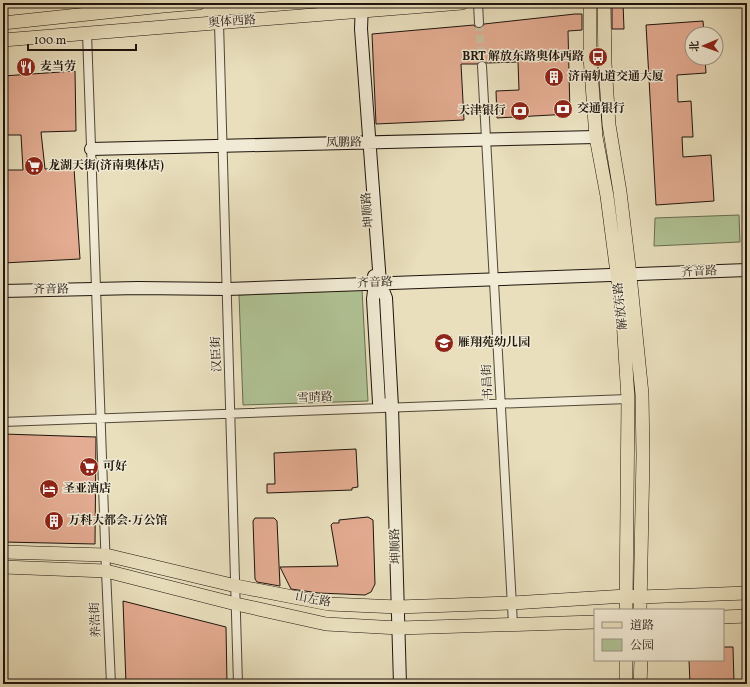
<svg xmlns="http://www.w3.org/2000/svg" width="750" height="687" font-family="Vollkorn,'Noto Serif SC',serif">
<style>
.green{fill:#b0c395;stroke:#666c50}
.building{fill:#e4ac92;stroke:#1d140c}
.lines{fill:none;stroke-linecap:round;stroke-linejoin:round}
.street-tunnel{stroke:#cac1a2;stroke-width:8;stroke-dasharray:8 4;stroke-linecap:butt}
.street-casing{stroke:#504738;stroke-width:10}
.secondary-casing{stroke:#1d140c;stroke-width:14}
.primary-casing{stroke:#1d140c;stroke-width:14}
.street{stroke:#f1ead4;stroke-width:8}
.secondary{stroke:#f1ead4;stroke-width:12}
.primary{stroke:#e9dfbd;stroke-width:13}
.labels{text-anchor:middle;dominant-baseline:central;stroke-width:3;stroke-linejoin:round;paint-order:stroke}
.street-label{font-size:12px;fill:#1d140c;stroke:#f1ead4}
.poi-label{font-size:12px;font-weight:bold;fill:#1d140c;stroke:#f1ead4;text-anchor:start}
</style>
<rect width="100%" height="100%" fill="#e9dfbd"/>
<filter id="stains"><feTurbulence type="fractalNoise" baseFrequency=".005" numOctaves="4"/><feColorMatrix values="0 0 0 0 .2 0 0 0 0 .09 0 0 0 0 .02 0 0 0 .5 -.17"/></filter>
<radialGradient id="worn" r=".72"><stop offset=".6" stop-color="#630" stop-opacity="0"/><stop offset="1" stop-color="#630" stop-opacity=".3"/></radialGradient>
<path class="green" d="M739,215L740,242L654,246L655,218Z
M362,290L368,401L243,405L239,295Z"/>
<path class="building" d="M612,3H623L624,29H612Z
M575,14H582V30L568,31L570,114L497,118L496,91L519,90L518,62L487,63L481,61L477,64H461L464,120L376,124L372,34L474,25L476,28H480L482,27L484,24Z
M703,21L704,34H692V58H705L706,73L677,75L678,102L691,101L693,137H682L683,157L711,155L714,201L656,205L646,25Z
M75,71L76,131L41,132L45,169L74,168L80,259L3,263V170H23L21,135H3V76Z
M3,434L96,437L95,544L3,542Z
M356,449L358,487L352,488V490L267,493V484H275L274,453Z
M368,517L373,520L375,584L371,592L365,595L319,593L291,589L280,567L338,566L331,525L333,523H339V520Z
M255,518H274L277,521L280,586L257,582L255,579L253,521Z
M123,601L226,627L227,684H126Z
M723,647H733L734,684H690L689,660H723Z"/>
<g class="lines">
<path class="street-tunnel" d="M479,23L482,66"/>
<defs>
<path id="street" d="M478,3L479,23
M219,23L238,684
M87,33L106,571L111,684
M482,66L513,624
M3,422L628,399"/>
<path id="secondary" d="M362,3L361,29L380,283L386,298L392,407L400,684
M91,149L596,137
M374,276L375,283L373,299L379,403L392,407
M3,291L138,288L227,289L747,270"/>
<path id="primary" d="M590,3V57L596,137L607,196L623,319L628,399L626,610
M604,3L605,64L609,125L620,192L630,275L642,394L643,456L640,610
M3,23L163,6L199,3
M3,40L462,3
M3,552L106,555L236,586L329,604L398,607L512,603L626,596L640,597L747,593
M3,567L106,571L236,604L326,624L399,628L595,622
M723,617L747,616
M626,684V660
M640,684L641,660"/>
</defs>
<use href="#street" class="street-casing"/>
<use href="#secondary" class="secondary-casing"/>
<use href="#primary" class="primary-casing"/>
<use href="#street" class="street"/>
<use href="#secondary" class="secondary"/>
<use href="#primary" class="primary"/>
</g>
<defs>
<symbol id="bus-disc" viewBox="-11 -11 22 22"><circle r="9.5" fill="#8f2418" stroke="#f1ead4"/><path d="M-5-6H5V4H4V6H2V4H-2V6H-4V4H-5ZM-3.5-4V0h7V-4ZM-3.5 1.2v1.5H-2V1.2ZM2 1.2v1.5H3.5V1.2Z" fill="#fff"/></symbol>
<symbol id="restaurant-disc" viewBox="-11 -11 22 22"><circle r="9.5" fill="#8f2418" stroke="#f1ead4"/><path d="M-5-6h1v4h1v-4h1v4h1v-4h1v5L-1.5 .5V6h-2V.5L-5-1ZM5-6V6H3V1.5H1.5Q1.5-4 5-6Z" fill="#fff"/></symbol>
<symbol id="building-disc" viewBox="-11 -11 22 22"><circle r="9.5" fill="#8f2418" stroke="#f1ead4"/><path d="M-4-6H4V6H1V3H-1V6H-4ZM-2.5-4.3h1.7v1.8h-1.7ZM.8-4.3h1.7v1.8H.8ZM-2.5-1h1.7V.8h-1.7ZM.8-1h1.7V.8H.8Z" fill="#fff"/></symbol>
<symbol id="bank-disc" viewBox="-11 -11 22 22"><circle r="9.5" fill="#8f2418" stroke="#f1ead4"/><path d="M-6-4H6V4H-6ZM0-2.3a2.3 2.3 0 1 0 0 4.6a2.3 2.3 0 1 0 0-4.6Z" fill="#fff"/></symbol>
<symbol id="supermarket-disc" viewBox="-11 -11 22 22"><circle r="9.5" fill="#8f2418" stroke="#f1ead4"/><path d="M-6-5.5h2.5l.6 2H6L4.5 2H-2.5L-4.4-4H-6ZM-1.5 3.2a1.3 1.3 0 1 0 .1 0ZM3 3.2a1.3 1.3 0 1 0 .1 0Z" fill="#fff"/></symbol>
<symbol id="school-disc" viewBox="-11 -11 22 22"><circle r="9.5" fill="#8f2418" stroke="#f1ead4"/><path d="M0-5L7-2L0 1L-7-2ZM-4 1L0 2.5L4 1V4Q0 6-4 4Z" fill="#fff"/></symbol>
<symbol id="hotel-disc" viewBox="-11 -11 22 22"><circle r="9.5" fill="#8f2418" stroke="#f1ead4"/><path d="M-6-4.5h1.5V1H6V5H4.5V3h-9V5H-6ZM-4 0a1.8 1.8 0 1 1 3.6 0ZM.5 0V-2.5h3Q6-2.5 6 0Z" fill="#fff"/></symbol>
</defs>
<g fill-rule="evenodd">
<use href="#bus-disc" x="587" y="46" width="22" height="22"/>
<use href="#restaurant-disc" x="15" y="56" width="22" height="22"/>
<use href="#building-disc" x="543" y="66" width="22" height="22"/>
<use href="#bank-disc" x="552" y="98" width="22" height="22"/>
<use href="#bank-disc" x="509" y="100" width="22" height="22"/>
<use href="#supermarket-disc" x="23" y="155" width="22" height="22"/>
<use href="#school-disc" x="433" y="332" width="22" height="22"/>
<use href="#supermarket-disc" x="78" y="456" width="22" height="22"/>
<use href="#hotel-disc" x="38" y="478" width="22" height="22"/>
<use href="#building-disc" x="43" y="510" width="22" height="22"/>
</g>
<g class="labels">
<g class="street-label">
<text transform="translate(232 22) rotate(-4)">奥体西路</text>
<text transform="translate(344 143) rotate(-1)">凤鹏路</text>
<text transform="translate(368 210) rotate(-95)">坤顺路</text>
<text transform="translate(699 272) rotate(-3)">齐音路</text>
<text transform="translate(375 283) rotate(-2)">齐音路</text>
<text transform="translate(51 290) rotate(-1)">齐音路</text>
<text transform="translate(621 306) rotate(-96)">解放东路</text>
<text transform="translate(217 354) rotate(-92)">汉臣街</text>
<text transform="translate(488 382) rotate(-93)">书昌街</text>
<text transform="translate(315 398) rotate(-2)">雪晴路</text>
<text transform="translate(396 546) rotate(-92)">坤顺路</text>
<text transform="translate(313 600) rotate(10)">山左路</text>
<text transform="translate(96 620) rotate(-93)">养浩街</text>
</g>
<g class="poi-label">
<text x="584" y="57" text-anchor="end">BRT 解放东路奥体西路</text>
<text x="40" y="67">麦当劳</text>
<text x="568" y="77">济南轨道交通大厦</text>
<text x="577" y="109">交通银行</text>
<text x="506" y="111" text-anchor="end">天津银行</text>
<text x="48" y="166">龙湖天街(济南奥体店)</text>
<text x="458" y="343">雁翔苑幼儿园</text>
<text x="103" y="467">可好</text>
<text x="63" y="489">圣亚酒店</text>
<text x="68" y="521">万科大都会·万公馆</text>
</g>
</g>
<rect width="750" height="687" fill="none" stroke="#e9dfbd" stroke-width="16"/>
<rect x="4" y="4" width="742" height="679" fill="none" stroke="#1d140c" stroke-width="2"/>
<rect x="8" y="8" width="734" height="671" fill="none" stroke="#1d140c"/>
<rect x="594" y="609" width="130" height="52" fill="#f1ead4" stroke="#9c9484"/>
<rect x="602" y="622" width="20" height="6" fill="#e9dfbd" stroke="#9c9484"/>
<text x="630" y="629" font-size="12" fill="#1d140c">道路</text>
<rect x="602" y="639" width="20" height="12" fill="#b0c395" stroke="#9c9484"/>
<text x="630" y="649" font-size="12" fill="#1d140c">公园</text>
<g transform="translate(704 46) rotate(268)"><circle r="19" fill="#f1ead4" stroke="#9c9484"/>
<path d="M0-3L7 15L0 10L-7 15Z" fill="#8f2418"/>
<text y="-6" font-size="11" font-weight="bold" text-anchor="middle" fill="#1d140c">北</text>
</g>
<path d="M28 44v6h108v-6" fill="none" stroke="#1d140c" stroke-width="2"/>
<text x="34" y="44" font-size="12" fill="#1d140c" stroke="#f1ead4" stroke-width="3" paint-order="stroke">100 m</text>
<rect width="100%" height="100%" filter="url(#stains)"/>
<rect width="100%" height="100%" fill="url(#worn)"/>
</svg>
